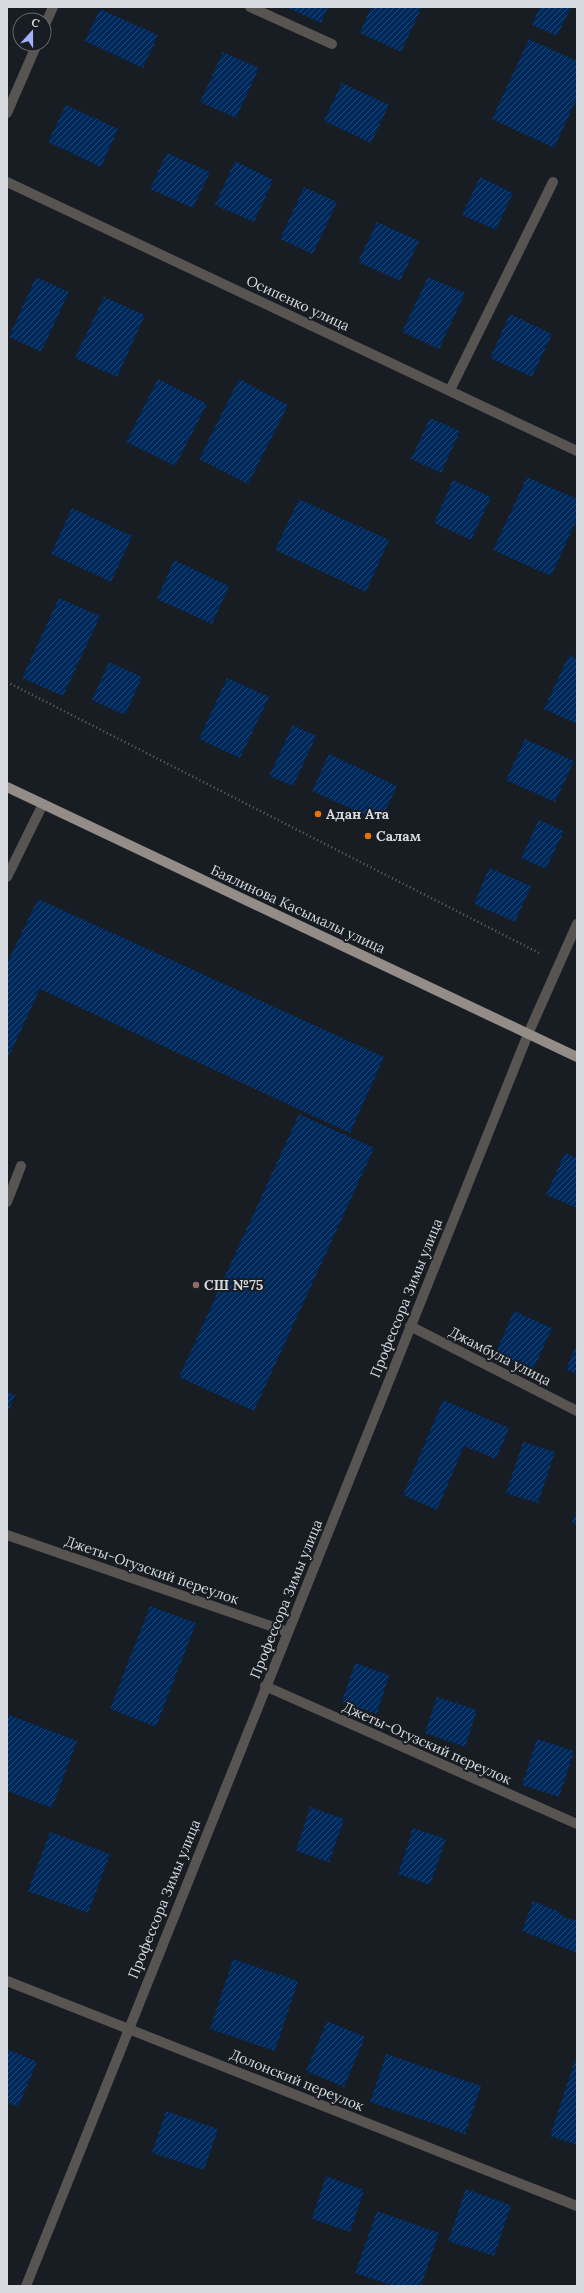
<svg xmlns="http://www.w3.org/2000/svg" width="584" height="2293" font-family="Lora,serif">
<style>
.building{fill:url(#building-hatch)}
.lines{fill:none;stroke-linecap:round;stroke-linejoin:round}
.path{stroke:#64686e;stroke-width:2.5;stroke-dasharray:1 3;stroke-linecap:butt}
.minor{stroke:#575451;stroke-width:10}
.major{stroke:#948d87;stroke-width:10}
.food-dot{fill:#e8710a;stroke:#181c23;stroke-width:1.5}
.education-dot{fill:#8d6e63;stroke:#181c23;stroke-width:1.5}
.labels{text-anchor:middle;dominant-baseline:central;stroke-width:4;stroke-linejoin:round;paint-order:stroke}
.street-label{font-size:14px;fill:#d7dbdf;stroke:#181c23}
.poi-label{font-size:14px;font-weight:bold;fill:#d7dbdf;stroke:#181c23;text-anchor:start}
</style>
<defs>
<pattern id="building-hatch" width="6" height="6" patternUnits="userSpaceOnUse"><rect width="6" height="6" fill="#00295b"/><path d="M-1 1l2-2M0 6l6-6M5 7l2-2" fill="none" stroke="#244772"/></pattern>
</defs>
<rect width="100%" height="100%" fill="#181c23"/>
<path class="building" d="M286,7H328L321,23Z
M371,7H422L401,52L360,33Z
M540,7H571L557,36L532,25Z
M100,9L158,35L143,68L85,41Z
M529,39L577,61V98L554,148L492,119Z
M223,52L259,68L236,118L200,102Z
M342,83L389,105L371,143L324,121Z
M66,105L118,129L101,167L48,142Z
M167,153L210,172L193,208L150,189Z
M235,161L273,180L254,222L215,205Z
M480,177L513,193L496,230L462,215Z
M304,187L337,202L313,254L280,239Z
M377,222L419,241L400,281L358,262Z
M36,277L69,292L41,352L9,337Z
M428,277L465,293L439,349L402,332Z
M104,297L145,315L117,377L75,358Z
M510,314L552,334L532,377L490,358Z
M158,379L207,404L175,466L126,442Z
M239,379L288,405L248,484L199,459Z
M430,418L460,431L441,473L411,459Z
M527,477L577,499V519L551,576L493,550Z
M453,480L491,497L471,540L434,523Z
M299,499L389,540L366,592L275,550Z
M72,508L132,536L111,582L51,554Z
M174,560L229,586L212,624L157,599Z
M59,598L100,616L63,696L22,678Z
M569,655L577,659V724L544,709Z
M109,662L142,677L125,715L92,700Z
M227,678L269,697L240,758L199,739Z
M293,725L316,736L293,786L269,776Z
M525,739L574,761L555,802L506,780Z
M329,754L397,786L380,822L312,791Z
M539,820L564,831L546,869L521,858Z
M489,868L531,886L515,922L474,904Z
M38,899L384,1057L350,1133L40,989L7,1060V963Z
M299,1114L374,1148L254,1411L179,1377Z
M565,1153L577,1158V1208L546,1195Z
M514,1311L552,1328L532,1372L495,1354Z
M577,1344V1374L566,1369Z
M7,1392L15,1395L7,1414Z
M443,1400L509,1428L496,1459L464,1446L437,1510L403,1495Z
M523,1442L555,1452L538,1503L506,1493Z
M577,1508V1525L572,1523Z
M150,1606L196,1623L156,1727L110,1709Z
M355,1663L389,1675L377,1714L342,1702Z
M437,1697L477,1710L465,1747L425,1733Z
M7,1714L77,1741L52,1808L7,1791Z
M537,1739L574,1751L559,1797L522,1785Z
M310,1807L344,1819L329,1862L296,1851Z
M413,1828L446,1839L430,1885L398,1874Z
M50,1832L110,1854L88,1913L28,1891Z
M533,1901L557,1911L564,1917L577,1921V1953L522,1931Z
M233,1959L298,1981L275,2051L210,2029Z
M327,2021L365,2037L344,2087L306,2071Z
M7,2049L37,2062L18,2107L7,2102Z
M386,2054L481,2086L465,2134L370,2102Z
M575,2060H577V2145L550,2136Z
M166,2111L218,2129L204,2170L152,2153Z
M326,2176L364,2190L350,2232L312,2219Z
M466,2189L511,2205L494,2256L448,2241Z
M377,2211L439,2233L421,2286H393L355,2273Z"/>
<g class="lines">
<path class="path" d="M7,682L539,953"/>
<path class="minor" d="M250,7L332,44
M44,27L53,7
M7,113L37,44
M7,182L577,451
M450,390L553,182
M7,877L43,804
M7,1202L21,1166
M410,1326L577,1411
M7,1535L288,1632
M265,1686L577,1824
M7,1981L577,2206
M26,2286L528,1034L577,924"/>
<path class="major" d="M7,787L577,1057"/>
</g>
<g class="food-dot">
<circle cx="318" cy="814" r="4"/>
<circle cx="368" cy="836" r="4"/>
</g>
<circle class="education-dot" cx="196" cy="1285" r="4"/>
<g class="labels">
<g class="street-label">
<text transform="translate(298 303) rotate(25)">Осипенко улица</text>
<text transform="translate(298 909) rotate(25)">Баялинова Касымалы улица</text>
<text transform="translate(406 1298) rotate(-68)">Профессора Зимы улица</text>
<text transform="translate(500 1356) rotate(27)">Джамбула улица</text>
<text transform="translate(152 1570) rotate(19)">Джеты-Огузский переулок</text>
<text transform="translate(286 1599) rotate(-68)">Профессора Зимы улица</text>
<text transform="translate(427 1743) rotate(24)">Джеты-Огузский переулок</text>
<text transform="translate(164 1899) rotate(-68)">Профессора Зимы улица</text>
<text transform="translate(297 2080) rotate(22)">Долонский переулок</text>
</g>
<g class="poi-label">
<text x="326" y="814">Адан Ата</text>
<text x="376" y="836">Салам</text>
<text x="204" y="1285">СШ №75</text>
</g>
</g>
<rect width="584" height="2293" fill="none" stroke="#d7dbdf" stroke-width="16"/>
<g transform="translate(32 32) rotate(21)"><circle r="19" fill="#181c23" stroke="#64686e"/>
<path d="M0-3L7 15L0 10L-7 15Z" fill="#a1b2fd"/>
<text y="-6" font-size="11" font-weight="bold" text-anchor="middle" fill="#d7dbdf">С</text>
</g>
</svg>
